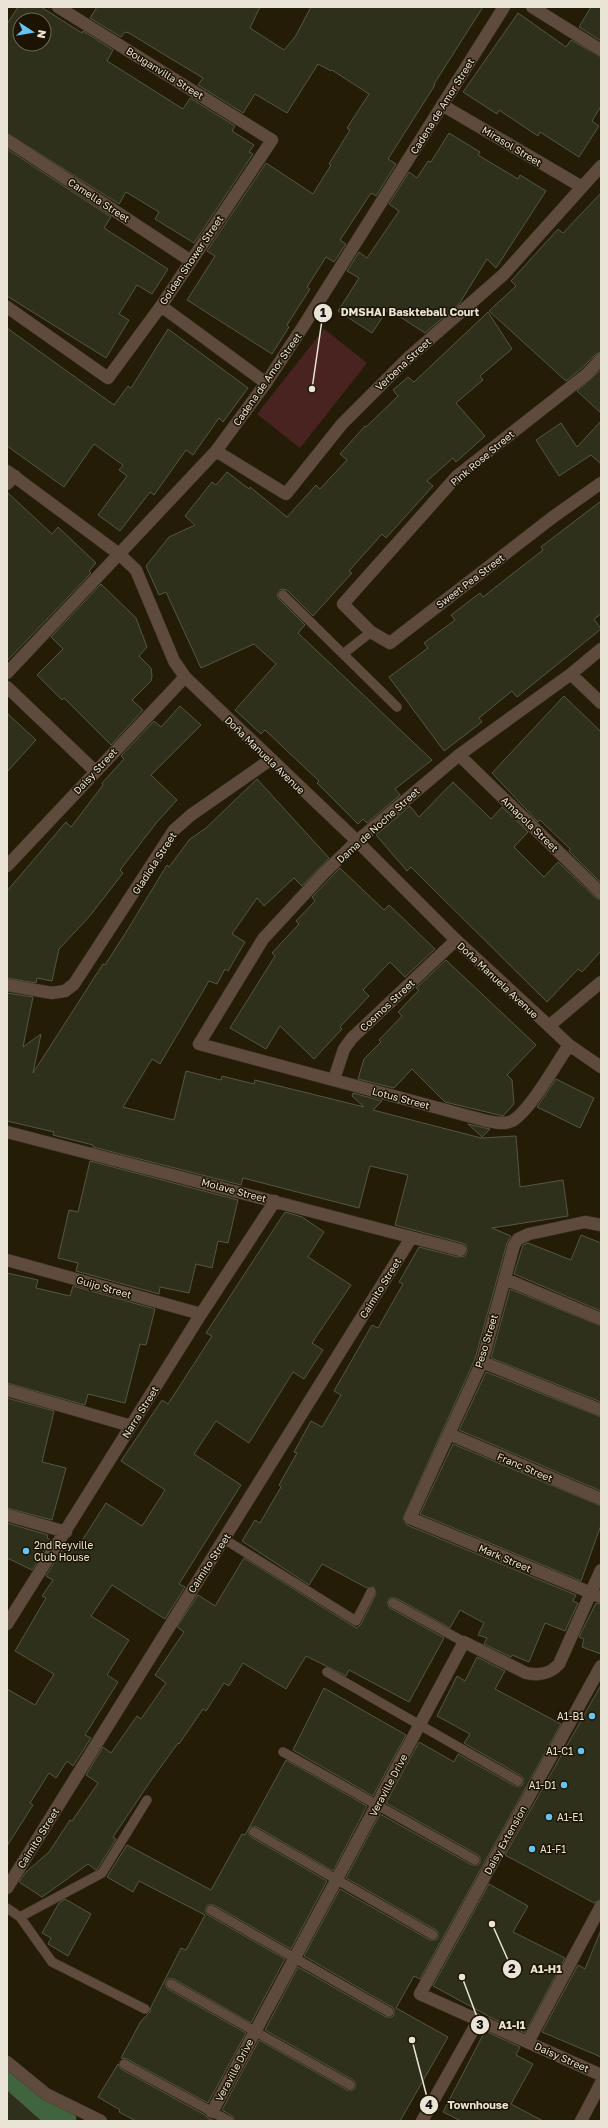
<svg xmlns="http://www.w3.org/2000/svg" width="608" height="2128" font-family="'Golos Text',sans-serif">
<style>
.green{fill:#492320}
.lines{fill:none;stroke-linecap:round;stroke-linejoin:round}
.river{stroke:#40643e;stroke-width:39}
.building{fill:#2e301b;stroke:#545740;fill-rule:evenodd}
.service-casing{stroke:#413825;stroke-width:10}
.minor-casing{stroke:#413825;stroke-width:13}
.tertiary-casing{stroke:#413825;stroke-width:13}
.service{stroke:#5e4b3e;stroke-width:9}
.minor{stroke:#5e4b3e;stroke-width:12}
.tertiary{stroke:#5e4b3e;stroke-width:12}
.poi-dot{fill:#67c4f0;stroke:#1c1302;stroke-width:1.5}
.labels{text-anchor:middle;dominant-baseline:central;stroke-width:3;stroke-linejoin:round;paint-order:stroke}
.street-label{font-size:10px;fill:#eae4d7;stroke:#1c1302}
.poi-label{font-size:10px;fill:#eae4d7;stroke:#1c1302;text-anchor:start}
.leader{fill:none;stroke:#eae4d7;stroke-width:1.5}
.callout-dot{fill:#eae4d7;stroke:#1c1302;stroke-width:1.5}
.mark-label{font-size:12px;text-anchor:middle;font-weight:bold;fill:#111}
.callout-label{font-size:11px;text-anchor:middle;font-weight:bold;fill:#eae4d7;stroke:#1c1302;stroke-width:3;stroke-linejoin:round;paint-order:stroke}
</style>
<rect width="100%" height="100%" fill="#251c08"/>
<path class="green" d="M324,329L367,363L300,448L257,414Z"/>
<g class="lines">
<path class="river" d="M7,2083L57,2121"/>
</g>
<path class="building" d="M18,7H41L82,33L83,31L113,50L107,61L183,109L190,98L235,126L232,131L254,145L249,152L253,154L194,243L155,219L159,212L126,192L119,204L7,133V24ZM20,20H44V44H20Z
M97,7H260L250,28L284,50L295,37L311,7H483L434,84L435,85L388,159L396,164L376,196L371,193L340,240L346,244L334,262L326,257L307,287L310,289L287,325L289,327L272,354L187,300L215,256L207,251L266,163L313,194L331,165L329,164L350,130L347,128L369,94L332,70L331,71L318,64L287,113L255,94L243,113L198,85L203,78L160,52L129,33L125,32L121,37L90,18Z
M591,7H601V41L579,27Z
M518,13L566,47L571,40L601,57V106L592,121L599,126L579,157L540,132L538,136L499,110L497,114L463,92Z
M449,133L480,152L478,155L518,179L520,175L546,191L496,268L487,259L459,304L425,333L388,309L372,333L338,311L359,278L347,271L359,252L367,258L399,211L389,204L409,172L417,178L428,161L431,162Z
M7,149L111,217L104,228L168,269L152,294L137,285L119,314L129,320L106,358L7,296Z
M601,193V352L596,354L582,368L566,381L489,311L516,286L511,281L558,229L563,233Z
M488,312L512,349L480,376L483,380L456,403L485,436L456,462L453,458L427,481L433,486L386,538L382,534L349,571L352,573L313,616L287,590L281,589L277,594L279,599L305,625L298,633L432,760L395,789L400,795L367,823L363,819L358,824L317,783L319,781L265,730L261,734L235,710L276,664L254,644L201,668L166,592L159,595L146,566L169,537L195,525L185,516L212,482L216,485L227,472L249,489L250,487L287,517L316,485L320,489L347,460L340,454L365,426L366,427L398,396L393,390L408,377L414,382Z
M7,328L114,405L128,386L131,388L168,329L248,388L223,422L219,418L193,455L186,450L154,495L150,492L120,531L98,515L127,476L119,470L123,465L94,444L64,487L7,446Z
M601,370V413L577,391Z
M601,421V464L591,455L559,476L536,440L561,423L577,447Z
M7,492L52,534L58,527L96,563L89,571L91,573L7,661Z
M601,501V614L594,619L601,629L517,697L512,691L479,718L482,722L444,751L389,677L428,648L424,643L455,620L451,615L480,593L483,597L543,550L541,547Z
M101,584L136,618L147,647L139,656L151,668L152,676L151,681L132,700L143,710L111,745L64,698L62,700L37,675L63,649L51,637Z
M564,696L601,732V883L569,851L570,849L540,820L538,822L492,773Z
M180,706L201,725L151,775L177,800L157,822L120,870L123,873L89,917L59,949L52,981L37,978L36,983L7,978V891L66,822L71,827L103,785L102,783L124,759L121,756L154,721L161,727Z
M7,713L36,740L7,772Z
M257,779L329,858L302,886L294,878L264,906L257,898L232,934L245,942L228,971L225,969L217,984L209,981L160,1064L152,1059L123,1107L174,1120L186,1071L221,1080L222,1076L254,1084L255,1080L364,1107L352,1096L353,1093L382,1101L373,1110L481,1138L516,1136L520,1187L563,1180L568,1216L492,1228L511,1236L507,1243L475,1359L403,1518L407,1525L576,1595L573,1601L578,1603L565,1631L545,1623L529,1662L512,1655L511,1657L484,1644L487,1638L478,1635L484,1623L460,1610L450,1628L396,1598H390L387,1603L390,1608L444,1638L409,1702L349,1670L346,1676L306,1656L286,1689L243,1663L229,1686L224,1683L206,1711L203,1709L179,1744L178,1743L152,1779L113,1837L116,1839L98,1868L96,1870L88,1864L42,1897L19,1882L26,1872L49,1852L70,1820L72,1821L98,1783L86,1775L103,1747L111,1753L137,1716L141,1719L166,1683L155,1675L184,1632L177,1627L198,1595L215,1606L244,1558L353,1626L357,1628L361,1624L376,1594L374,1587L367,1588L322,1564L309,1585L242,1541L255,1520L260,1523L281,1487L279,1485L297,1453L294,1452L311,1421L322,1427L341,1395L334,1391L372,1325L378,1328L403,1284L399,1282L419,1247L458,1257L465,1256L467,1252L466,1245L462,1243L395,1225L408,1175L370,1166L359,1208L243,1178L241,1185L93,1147V1145L53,1135L54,1132L7,1121V993L33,997L23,1047L41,1034L33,1073L103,964L105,965L128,929L167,865L169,867L190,839L206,828Z
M453,782L491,819L502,807L528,832L514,847L544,877L558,862L596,898L601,900V951L582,972L578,969L547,1002L411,867L407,871L376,835L410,806L419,817Z
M340,868L384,910L389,905L435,949L405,977L390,962L363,990L369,996L340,1027L342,1029L314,1059L280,1026L266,1049L230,1028L275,956L272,953L299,924L296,921L315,901L312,897Z
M446,960L536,1045L507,1075L512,1080L514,1104L503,1116L445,1102L412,1069L394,1088L358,1079L364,1059L381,1042L379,1040L402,1016L398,1012L419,990L416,988Z
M556,1079L594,1098L580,1128L537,1107Z
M468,1124L485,1128L490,1129L482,1137Z
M90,1161L238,1200L228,1243L218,1241L212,1268L196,1264L189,1293L160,1287L159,1294L76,1271L78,1263L58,1258L69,1210L78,1212Z
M285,1212L302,1217L324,1232L308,1257L351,1285L312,1343L323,1350L304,1379L293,1372L249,1443L216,1421L194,1454L241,1485L179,1584L185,1587L165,1619L112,1585L91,1616L129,1640L107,1675L118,1682L85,1735L91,1738L73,1766L67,1761L56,1778L49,1773L30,1803L33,1805L7,1846V1689L35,1705L54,1674L15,1651L46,1598L42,1596L53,1580L46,1576L65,1545L76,1550L106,1503L142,1526L165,1490L121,1461L162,1400L168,1404L212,1336L206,1333Z
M581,1235L601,1243V1311L514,1274L523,1245L528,1243L571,1260Z
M7,1273L38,1280L36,1288L70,1296L73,1286L155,1309L146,1345L140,1344L125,1403L88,1394L85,1405L7,1383Z
M510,1289L601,1326V1402L491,1358Z
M486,1372L601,1417V1491L459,1430Z
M7,1398L54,1411L42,1462L66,1468L52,1520L7,1508Z
M453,1444L601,1506V1525L581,1581L420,1514Z
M7,1523L48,1535L47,1538L51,1540L32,1570L7,1558Z
M596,1603L601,1604V1654L582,1647L584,1639L579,1637Z
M477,1657L505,1671L495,1689L561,1724L420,1979L414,1976L396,2008L448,2037L400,2121H235L232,2116L222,2110L259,2040L347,2090H353L355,2088V2082L353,2080L265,2030L298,1967L386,2017H392L394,2015V2009L392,2007L304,1956L340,1889L430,1940H436L438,1938V1932L436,1930L346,1878L380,1814L472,1865H478L480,1863V1857L478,1855L386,1803L419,1742L454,1762L458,1754L515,1786H521L523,1784V1778L521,1776L464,1743L470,1734L437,1716L457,1676L465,1681Z
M601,1685V1899L594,1903L505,1855Z
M324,1688L406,1735L373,1796L293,1750Z
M286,1760L367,1806L333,1871L257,1827H251L249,1829V1835L251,1837L327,1881L291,1949L214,1905H208L206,1907V1913L208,1915L285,1959L251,2023L174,1979H168L166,1981V1987L168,1989L246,2033L208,2103L127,2059L121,2058L141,2021L150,2012L151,2007L181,1948L186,1950L205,1915L139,1881L133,1892L107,1877L127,1845L211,1890L242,1834L245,1835Z
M489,1884L528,1906L513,1932L565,1958L525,2033L492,2018L433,1986Z
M65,1899L91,1914L68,1956L48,1944L51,1938L42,1933L59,1903Z
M601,1930V2057L542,2032L578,1965L585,1969Z
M485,2031L520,2047L516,2055L533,2064L511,2104L543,2121H461L443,2112Z
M118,2064L121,2069L205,2115L209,2119L216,2121H136L119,2112L120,2110L98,2097Z
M7,2090L42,2121H7Z"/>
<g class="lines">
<defs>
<path id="service" d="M283,595L397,707
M343,654L371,632
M224,1539L356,1621L371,1592
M393,1603L464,1642
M327,1672L518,1781
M283,1752L475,1860
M254,1832L433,1935
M7,1908L20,1917L52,1962L145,2009
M211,1910L389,2012
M20,1917L102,1873L147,1800
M171,1984L350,2085
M124,2064L229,2121"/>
<path id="minor" d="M532,7L601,50
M442,105L582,187
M7,140L191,261
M161,306L266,383
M7,307L108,378L161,306L272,140L58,7
M601,359L587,374L457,476L343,604L371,632L390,643L553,517L601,483
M216,451L286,494L342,424L408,358L503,275L601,166
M7,484L15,476
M7,673L216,451L266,383L304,325L504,7
M571,674L601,703
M7,687L95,771
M459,755L601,893
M7,866L185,677
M7,985L52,993L65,991L74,984L174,830L191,815L270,760
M549,1026L569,1045L601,1067
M569,1045C556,1064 530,1111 512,1121C504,1125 495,1122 487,1121L199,1044L263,939L323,874L357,841L459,755L571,674L601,649
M334,1079L344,1049L352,1038L456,940
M7,1132L460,1250
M601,1225L585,1222L529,1234L518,1239L514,1245L482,1362L410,1518L601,1597
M7,1260L201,1314
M505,1279L601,1319
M482,1362L601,1410
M7,1390L131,1426
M449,1434L601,1499
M7,1515L66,1532
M7,1624L201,1314L275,1201
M601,1666L420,1994L601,2075
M7,1888C140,1671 277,1455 411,1238
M528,2042L601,1906
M7,2062L46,2094L101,2121
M212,2112L464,1642L526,1673C540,1676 550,1674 559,1664L601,1570
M422,2121L478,2021
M581,2121L601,2083"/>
<path id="tertiary" d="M7,471L119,554L136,570L174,661L185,677L357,841L456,940L549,1026L601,982"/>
</defs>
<use href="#service" class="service-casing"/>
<use href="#minor" class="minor-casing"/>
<use href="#tertiary" class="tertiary-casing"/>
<use href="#service" class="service"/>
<use href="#minor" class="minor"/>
<use href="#tertiary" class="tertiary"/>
</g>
<g class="poi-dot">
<circle cx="26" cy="1551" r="4"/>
<circle cx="592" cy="1716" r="4"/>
<circle cx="581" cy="1751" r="4"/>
<circle cx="564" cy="1785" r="4"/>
<circle cx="549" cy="1817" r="4"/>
<circle cx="532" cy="1849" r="4"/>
</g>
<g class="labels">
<g class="street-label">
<text transform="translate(165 73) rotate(32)">Bouganvilla Street</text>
<text transform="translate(442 106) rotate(-58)">Cadena de Amor Street</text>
<text transform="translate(512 146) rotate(31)">Mirasol Street</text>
<text transform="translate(99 200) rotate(33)">Camella Street</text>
<text transform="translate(191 260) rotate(-56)">Golden Shower Street</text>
<text transform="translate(403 364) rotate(-43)">Verbena Street</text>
<text transform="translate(267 379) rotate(-55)">Cadena de Amor Street</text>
<text transform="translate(482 458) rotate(-40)">Pink Rose Street</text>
<text transform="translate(470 581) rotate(-37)">Sweet Pea Street</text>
<text transform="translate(265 755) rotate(44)">Doña Manuela Avenue</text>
<text transform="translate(95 771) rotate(-47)">Daisy Street</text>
<text transform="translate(530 824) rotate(44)">Amapola Street</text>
<text transform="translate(378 825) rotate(-42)">Dama de Noche Street</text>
<text transform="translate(154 863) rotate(-57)">Gladiola Street</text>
<text transform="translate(498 980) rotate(43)">Doña Manuela Avenue</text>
<text transform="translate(387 1005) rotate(-43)">Cosmos Street</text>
<text transform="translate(401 1098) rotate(15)">Lotus Street</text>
<text transform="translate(234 1190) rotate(15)">Molave Street</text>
<text transform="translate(104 1287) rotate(16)">Guijo Street</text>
<text transform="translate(380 1288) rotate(-58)">Caimito Street</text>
<text transform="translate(486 1341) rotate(-73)">Peso Street</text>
<text transform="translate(140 1412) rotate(-58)">Narra Street</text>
<text transform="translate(525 1467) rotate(23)">Franc Street</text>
<text transform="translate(505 1558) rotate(23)">Mark Street</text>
<text transform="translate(209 1563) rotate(-57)">Caimito Street</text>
<text transform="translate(388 1785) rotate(-62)">Veraville Drive</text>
<text transform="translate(38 1838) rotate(-58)">Caimito Street</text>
<text transform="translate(505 1840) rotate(-61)">Daisy Extension</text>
<text transform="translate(562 2057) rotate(24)">Daisy Street</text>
<text transform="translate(234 2070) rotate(-62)">Veraville Drive</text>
</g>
<g class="poi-label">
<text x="34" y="1545">2nd Reyville<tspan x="34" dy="12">Club House</tspan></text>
<text x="584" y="1716" text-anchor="end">A1-B1</text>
<text x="573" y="1751" text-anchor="end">A1-C1</text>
<text x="556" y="1785" text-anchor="end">A1-D1</text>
<text x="557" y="1817">A1-E1</text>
<text x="540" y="1849">A1-F1</text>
</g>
</g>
<path class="leader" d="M312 389L323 313M492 1924L512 1969M462 1977L480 2025M412 2040L429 2105"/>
<g class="callout-dot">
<circle cx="312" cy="389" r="4"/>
<circle cx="492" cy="1924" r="4"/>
<circle cx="462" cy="1977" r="4"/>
<circle cx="412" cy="2040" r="4"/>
<circle cx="323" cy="313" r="10"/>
<circle cx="512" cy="1969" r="10"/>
<circle cx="480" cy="2025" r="10"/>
<circle cx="429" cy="2105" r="10"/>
</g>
<g class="mark-label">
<text x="323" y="317">1</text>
<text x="512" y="1973">2</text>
<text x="480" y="2029">3</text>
<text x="429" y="2109">4</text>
</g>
<g class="callout-label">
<text x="410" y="316">DMSHAI Baskteball Court</text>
<text x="546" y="1973">A1-H1</text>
<text x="512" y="2029">A1-I1</text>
<text x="478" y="2109">Townhouse</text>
</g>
<rect width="608" height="2128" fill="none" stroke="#eae4d7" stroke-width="16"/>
<g transform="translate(32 32) rotate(102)"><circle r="19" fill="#1c1302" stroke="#6e6757"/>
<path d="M0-3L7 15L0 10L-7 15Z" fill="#67c4f0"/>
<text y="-6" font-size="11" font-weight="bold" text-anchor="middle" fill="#eae4d7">N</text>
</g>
</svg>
